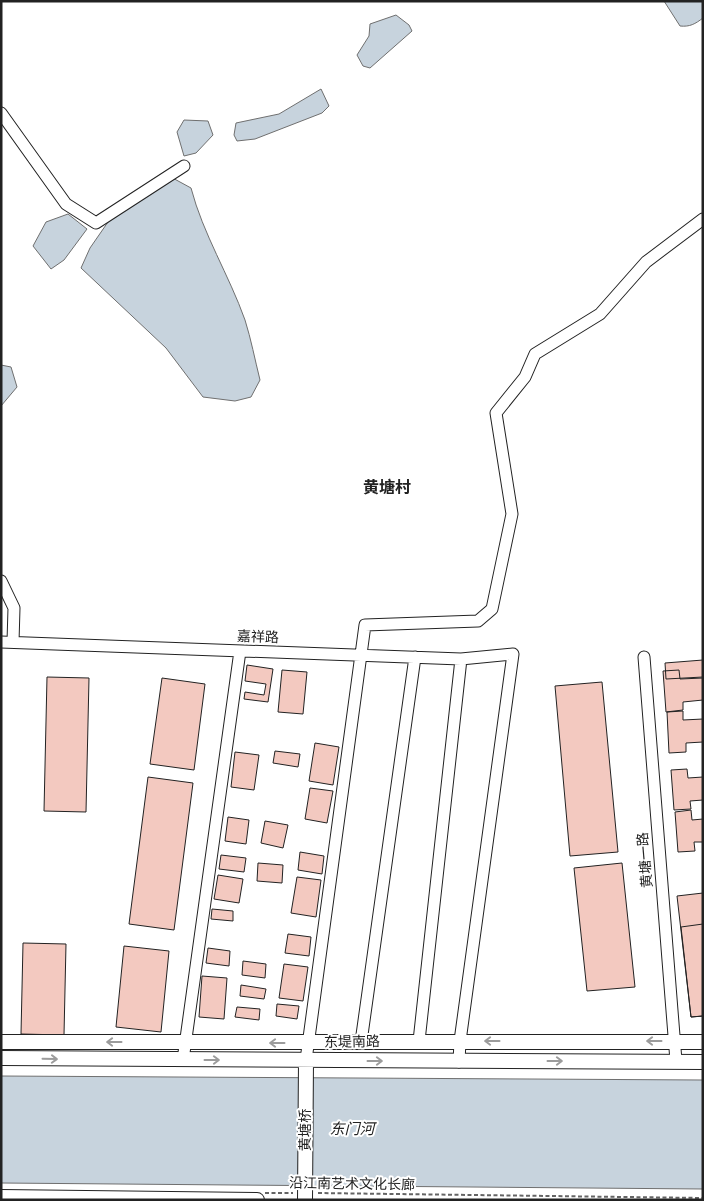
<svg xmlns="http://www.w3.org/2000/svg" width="704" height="1201" font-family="'Fira Sans Condensed','Noto Sans SC',sans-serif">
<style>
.water{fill:#c7d3dd;stroke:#6f6f6f}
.building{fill:#f3c9c0;stroke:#222}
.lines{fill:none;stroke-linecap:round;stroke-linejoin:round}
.minor-casing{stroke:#222;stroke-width:13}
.major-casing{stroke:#222;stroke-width:16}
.path{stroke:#646464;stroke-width:2;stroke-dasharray:4 2.5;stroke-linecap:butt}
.minor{stroke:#fff;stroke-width:11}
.major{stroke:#fff;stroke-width:14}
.oneway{stroke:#9c9c9c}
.labels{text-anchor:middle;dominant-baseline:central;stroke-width:4;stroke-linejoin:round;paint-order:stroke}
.street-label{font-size:14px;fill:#222;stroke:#fff}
.water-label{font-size:15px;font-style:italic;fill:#222;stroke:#fff}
.quarter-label{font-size:16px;font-weight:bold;fill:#222;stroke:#fff}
</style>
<rect width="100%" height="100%" fill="#fff"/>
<path class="water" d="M664,1H703V18C695,24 690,27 680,26Z
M396,15L409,25L412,31L370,68L363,66L357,55L369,36L370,24Z
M321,89L329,106L322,113L255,139L237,141L234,135L236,123L279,114Z
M184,120L208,121L213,135L196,153L184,156L177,132Z
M169,176L191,188C203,234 229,275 245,320C251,339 255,360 260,380L251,397L235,401L203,397L166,348L81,268L90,248L117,209Z
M68,214L87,229L64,260L51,269L33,246L46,222Z
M1,365L11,367L17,387L1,406Z
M1,1076L703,1080V1189L1,1183Z"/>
<path class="building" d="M703,660V677L666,679L665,663Z
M247,665L273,669L268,702L244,699L245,692L264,695L266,684L245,681Z
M282,670L307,672L303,714L278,712Z
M679,670L680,679L703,678V700L683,702V710L666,712L663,671Z
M47,677L89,678L86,812L44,811Z
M162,678L205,684L194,770L150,764Z
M602,682L618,852L570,856L555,686Z
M683,711V720L703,719V742L686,743V752L669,753L667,712Z
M315,743L339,747L333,785L309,781Z
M275,751L300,754L298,767L273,763Z
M235,752L259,755L254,790L231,787Z
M687,769L688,778L703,777V800L690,801L691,809L674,810L671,770Z
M148,777L193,783L174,930L129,924Z
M310,788L333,791L327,823L305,819Z
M691,810L692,820L703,819V842H694L695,851L678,852L675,812Z
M228,817L249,820L246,844L225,841Z
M265,821L288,825L283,848L261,843Z
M300,852L324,856L322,874L298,870Z
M221,855L246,858L244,872L219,869Z
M258,863L283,865L282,883L257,881Z
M622,863L635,987L587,991L574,868Z
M218,875L243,879L239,903L214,899Z
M297,877L321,880L316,917L291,913Z
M703,893V1016L691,1017L677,896Z
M212,909L233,911V921L211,919Z
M703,924V1016L691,1017L681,927Z
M288,934L311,937L309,956L285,953Z
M23,943L66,944L64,1035L21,1034Z
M124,946L169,951L161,1032L116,1027Z
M208,948L230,951L229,966L206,963Z
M243,961L266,964L265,978L242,975Z
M284,964L308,967L303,1001L279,998Z
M202,976L227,978L224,1019L199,1017Z
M241,985L266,989L264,999L240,996Z
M277,1004L299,1006L297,1019L276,1016Z
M237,1007L260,1009L259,1020L235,1017Z"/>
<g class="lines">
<defs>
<path id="minor" d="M1,113L66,204L96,223L184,166
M1,581L14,608L13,642
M1,642L461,659L513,654L460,1041L459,1062
M644,657L676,1061
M419,1041L461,659
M361,1042L415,657
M183,1060L240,651
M306,1060L365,625L478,621L492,609L512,514L496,413L525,377L535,354L600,314L646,262L703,219"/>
<path id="major" d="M1,1042H703
M1,1058L703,1062
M1,1197L257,1200
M305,1200L306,1060"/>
</defs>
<use href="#minor" class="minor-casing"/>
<use href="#major" class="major-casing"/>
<path class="path" d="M265,1193H293
M318,1193L703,1198"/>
<use href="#minor" class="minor"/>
<use href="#major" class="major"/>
</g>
<defs><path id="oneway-shaft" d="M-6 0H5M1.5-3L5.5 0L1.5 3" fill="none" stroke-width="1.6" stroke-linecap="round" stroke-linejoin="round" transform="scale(1.25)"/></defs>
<g class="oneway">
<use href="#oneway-shaft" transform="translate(492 1041) rotate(-180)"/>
<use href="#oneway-shaft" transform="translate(654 1041) rotate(-180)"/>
<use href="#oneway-shaft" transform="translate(114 1042) rotate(-180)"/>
<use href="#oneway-shaft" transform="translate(277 1043) rotate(-180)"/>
<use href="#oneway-shaft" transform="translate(50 1059) rotate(1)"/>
<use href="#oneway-shaft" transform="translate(212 1060)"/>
<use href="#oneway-shaft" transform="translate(375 1061)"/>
<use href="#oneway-shaft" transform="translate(555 1061)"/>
</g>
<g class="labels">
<g class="street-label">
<text transform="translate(258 637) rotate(2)">嘉祥路</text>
<text transform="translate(645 860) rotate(-95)">黄塘一路</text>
<text transform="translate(352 1042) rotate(-1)">东堤南路</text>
<text transform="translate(305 1130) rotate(-90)">黄塘桥</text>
<text transform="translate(352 1184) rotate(1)">沿江南艺术文化长廊</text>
</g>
<g class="water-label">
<text x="352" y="1129">东门河</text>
</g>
<g class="quarter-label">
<text x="387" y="487">黄塘村</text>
</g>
</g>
<rect width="704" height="1201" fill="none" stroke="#222222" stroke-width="5"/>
</svg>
